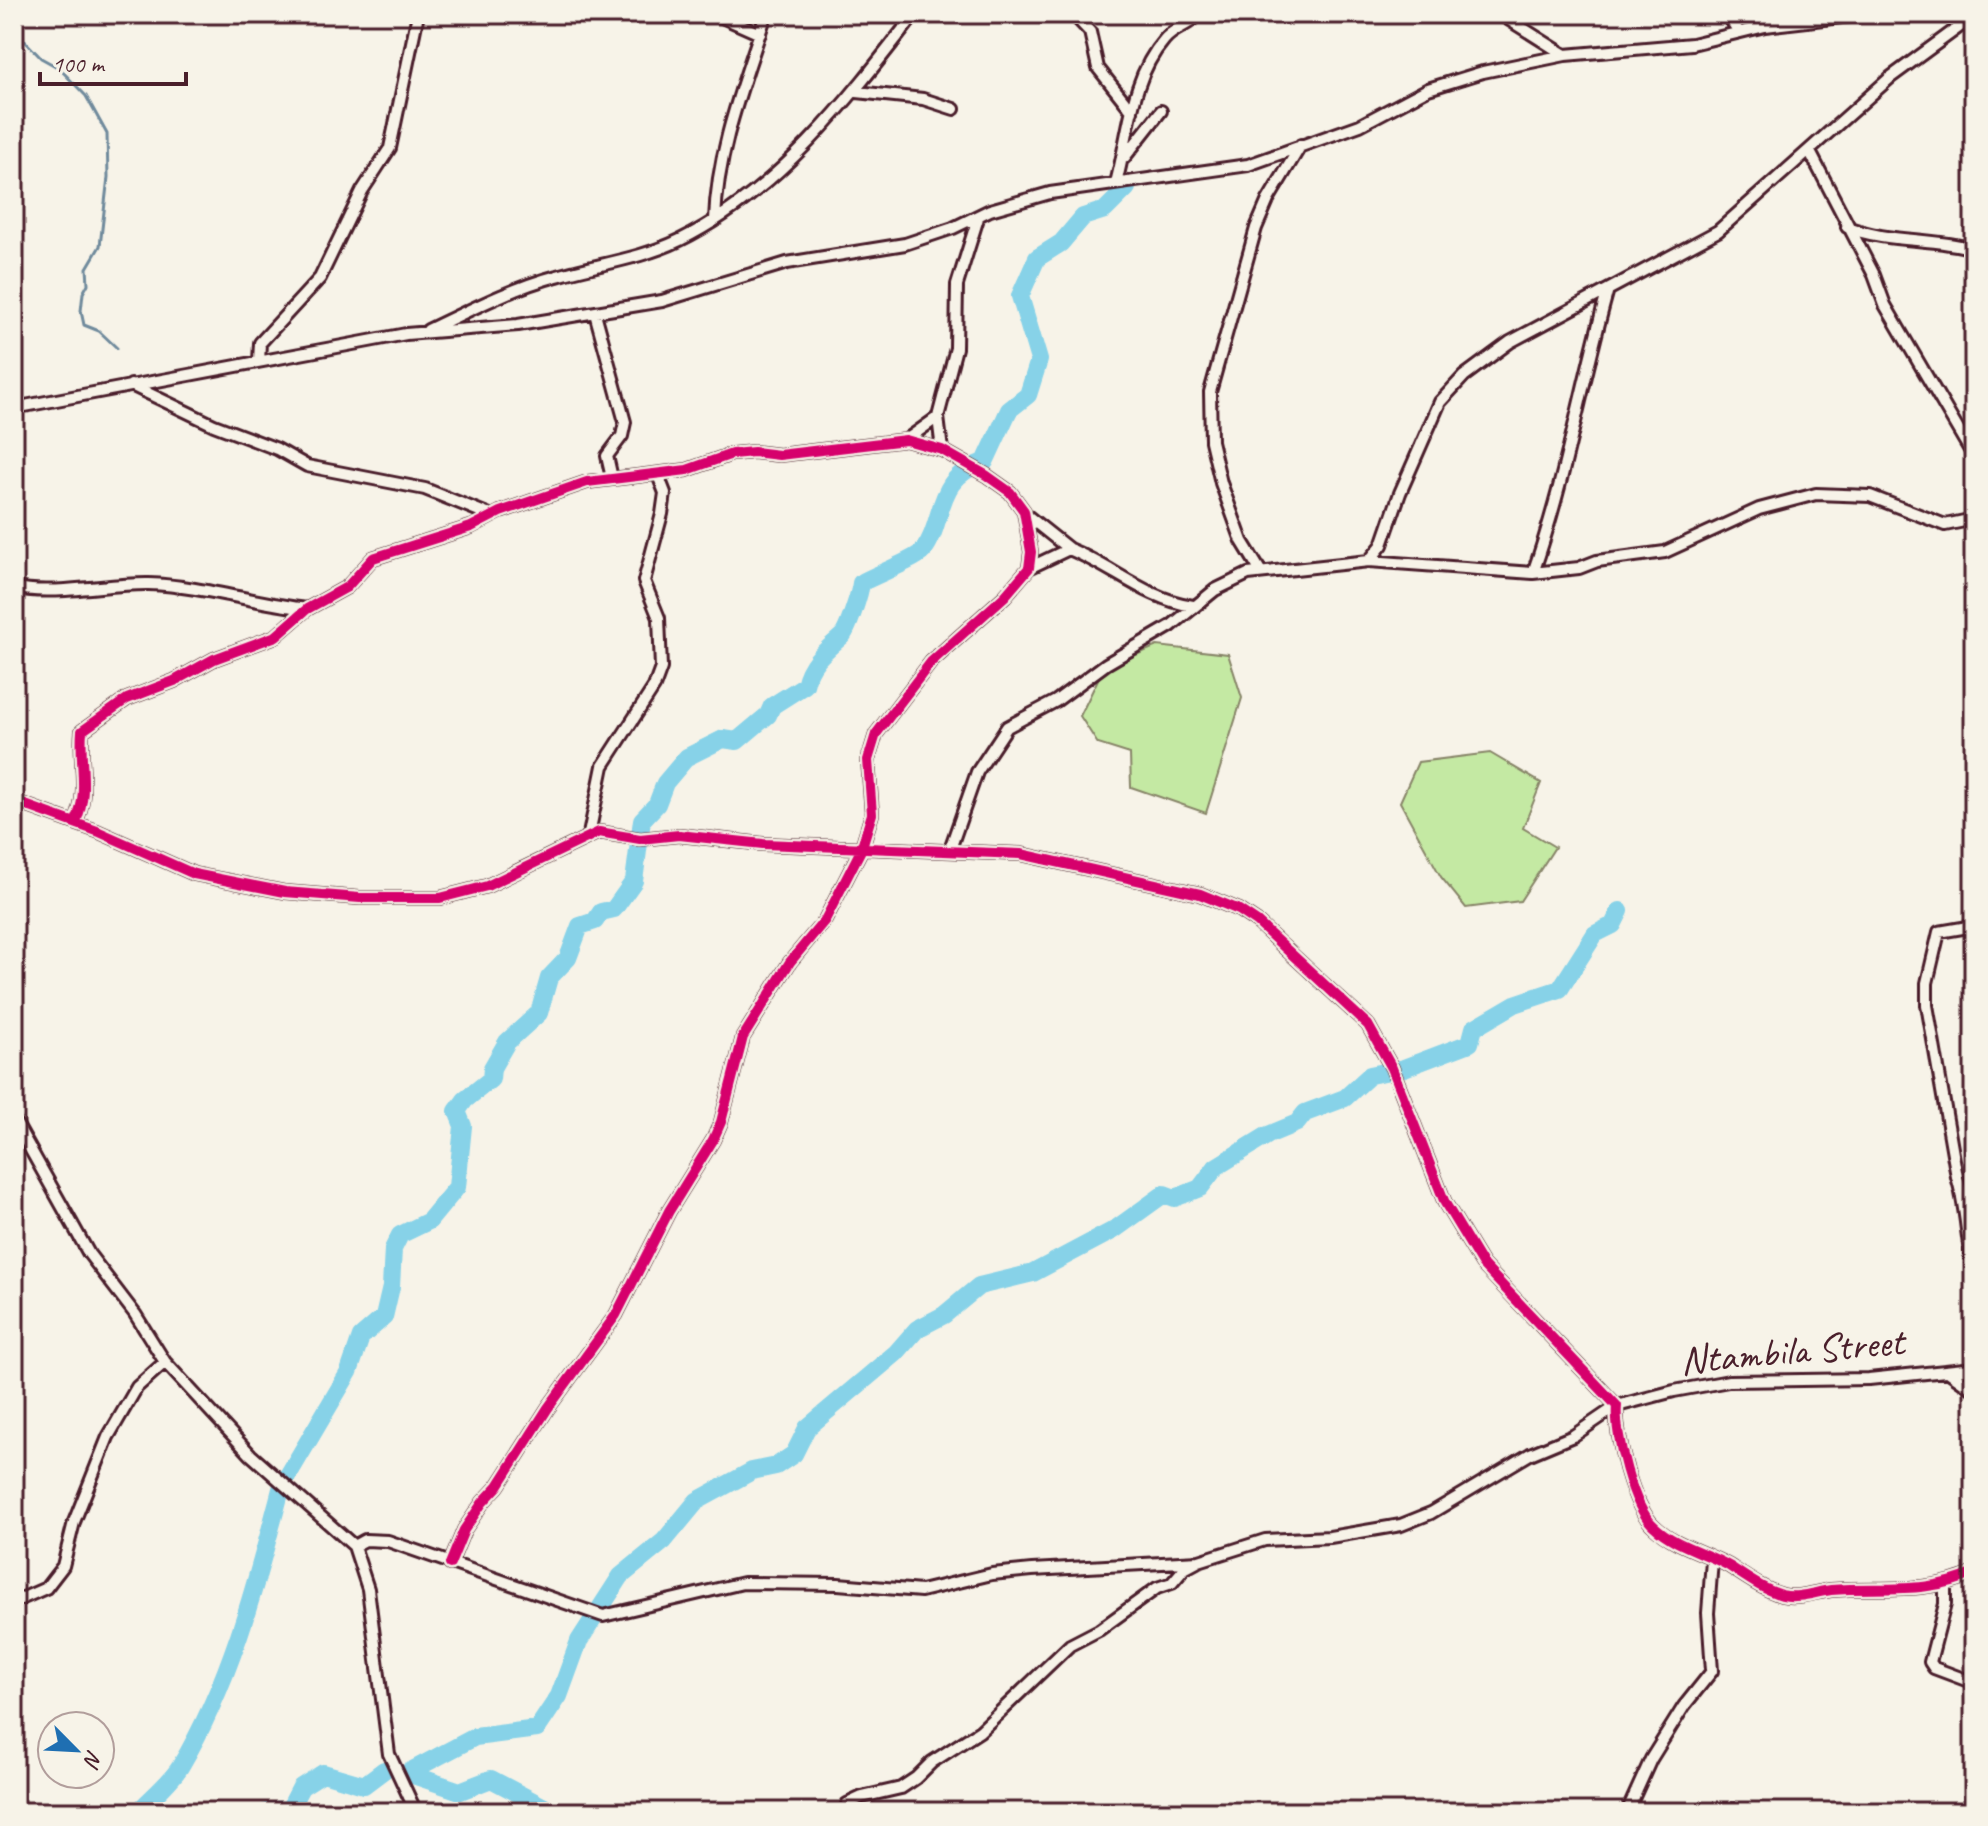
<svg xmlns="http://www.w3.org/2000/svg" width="1988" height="1826" font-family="Caveat,sans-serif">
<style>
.green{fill:#c4e9a3;stroke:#878467;stroke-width:2}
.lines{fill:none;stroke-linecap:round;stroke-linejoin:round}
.stream{stroke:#6f8a9c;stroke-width:3}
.river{stroke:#87d2e8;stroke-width:18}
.minor-casing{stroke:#4a1f2b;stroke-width:16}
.minor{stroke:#f7f3e8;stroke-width:10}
.cycleway-casing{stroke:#f7f3e8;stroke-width:15}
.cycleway{stroke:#d6006c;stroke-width:10}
.labels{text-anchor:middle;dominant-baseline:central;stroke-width:6;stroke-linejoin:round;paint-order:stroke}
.street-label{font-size:40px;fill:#4a1f2b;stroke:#f7f3e8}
</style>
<rect width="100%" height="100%" fill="#f7f3e8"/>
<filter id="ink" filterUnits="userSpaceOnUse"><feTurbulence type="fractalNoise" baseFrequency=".0125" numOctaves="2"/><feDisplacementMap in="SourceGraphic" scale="16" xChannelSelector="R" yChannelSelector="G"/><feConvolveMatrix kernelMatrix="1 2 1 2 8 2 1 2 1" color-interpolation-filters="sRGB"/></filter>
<g filter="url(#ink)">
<path class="green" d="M1157,646L1228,654L1242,698L1206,813L1131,787L1130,754L1098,744L1080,716L1103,669Z
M1490,753L1541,783L1523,828L1555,847L1520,901L1466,908L1441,877L1400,802L1418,762Z"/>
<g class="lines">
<path class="stream" d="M20,14L23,39L41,58L59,68L86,96L107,134L108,177L100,246L87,268L88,284L83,293L81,311L84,325L99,331L117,348"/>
<path class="river" d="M287,1477L349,1372L361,1337L384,1317L391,1287L393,1249L400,1235L429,1221L457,1187L463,1126L457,1111L465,1100L491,1079L492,1068L507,1042L539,1013L549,978L568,958L580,926L595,921L601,912L614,909L634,881L642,820L657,804L665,783L687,757L723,739L737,741L768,715L772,706L805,685C810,662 826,650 842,636C848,630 860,593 861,583C875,575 915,560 923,551C946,521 933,477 985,462L1009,410L1028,395L1039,360L1020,296L1037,258L1061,243L1083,217L1105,210L1127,188
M407,1773L475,1737L537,1729L559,1696L579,1641L621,1576L664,1541L697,1501L752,1471L776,1466L794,1454L807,1428L896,1353L917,1329L944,1315L979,1286L1033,1273L1114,1230L1164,1194L1175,1198L1200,1188L1216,1167L1268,1135L1297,1123L1305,1113L1345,1098L1370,1075L1404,1068L1470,1043L1474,1028L1515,1004L1560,989L1595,934L1613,925L1620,911
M407,1773L460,1791L491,1779L548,1809L563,1812
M138,1812C151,1798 170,1783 180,1767C231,1682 256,1584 281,1489
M267,1812L290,1808L301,1787L323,1773L364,1785L384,1770"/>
<defs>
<path id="minor" d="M715,14L760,34
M1073,14L1090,32L1098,68L1132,111
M1500,14L1565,55
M1727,14L1739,32
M857,92L923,99L954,109
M1809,150L1874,275L1885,305L1974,457
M1124,158L1161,111
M1116,183C1129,136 1130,79 1164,40C1173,28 1189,26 1199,14
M715,220C717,149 745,80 766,14
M1847,227C1888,243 1931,237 1974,249
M595,313L625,422L622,436L607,456L612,478
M428,330C470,310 512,288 557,276C598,264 641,259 680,240C778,192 850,98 915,14
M259,361L260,343L320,278L362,191L390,148L418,14
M131,385L214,425L277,449L307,466L425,489L492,516
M14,408L406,334L518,325L662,301L787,263L905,244L953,228L990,210L1050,193L1248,165L1360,125L1428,89L1483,72L1565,55L1692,44L1765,26L1868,14
M906,440L938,417
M942,450L938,417L956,348L957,285L978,218
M1025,514L1069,549L1029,568
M1069,549C1112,566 1146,599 1193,606
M1369,561L1533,573L1579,568L1597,561L1665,552L1759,509L1816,494L1870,496L1945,525L1974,519
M1261,572L1242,541L1221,483L1211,441L1210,392L1256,228L1268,200L1301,145
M1533,573C1565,482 1581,386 1607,293
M14,587C49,597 109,583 149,584C202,586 254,603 307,609
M14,801L97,831L194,874L285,892L360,898H440L487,886L599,832L640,839L679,835L763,844L1021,854L1200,894L1239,910L1257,922L1368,1025L1392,1068L1445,1203L1482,1264L1617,1406C1614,1433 1633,1508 1654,1526C1675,1546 1705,1552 1729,1566C1746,1577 1762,1589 1782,1595C1798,1599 1815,1592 1831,1590C1881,1586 1927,1595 1974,1573
M75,823C90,792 79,764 82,731L127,699L174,681L214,659L276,636L307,609L347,587L373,558L471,527L500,512L587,482L687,470L732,454L754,452L779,455L906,440L942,450L986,475L1010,492L1024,511L1031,552L1029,568L1005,596L931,662L876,734L868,760L872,814L861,850L825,920L790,962L743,1037L721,1122L713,1140L669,1211L616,1315L548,1408L498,1486L483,1502L464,1530L450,1564
M589,834L603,766L654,687L661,668L659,618L644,581L662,514L665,493L658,475
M950,849L977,772L1007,727L1056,701L1106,664L1171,626L1215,590L1248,574L1369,561L1382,545L1400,493L1440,402L1464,376L1510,342L1718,231L1891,77L1974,16
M1974,926L1939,932L1927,983V1005L1957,1177C1967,1208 1966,1240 1974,1271
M14,1120L89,1254L135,1314L165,1362L251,1455L354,1546L368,1589L389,1754L416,1812
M1949,1372L1974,1390
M354,1546L365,1540L388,1541L603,1616L743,1583L838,1584L921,1591L992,1574L1032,1570L1199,1561L1265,1540L1330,1537L1401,1525L1431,1513L1530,1454L1573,1436L1617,1406L1674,1391L1729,1381L1869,1379L1974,1368
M1945,1586V1604L1930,1662L1934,1668L1974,1683
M14,1602L46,1588L63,1566L74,1522L108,1437L137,1387L165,1362
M847,1804L862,1797L901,1788L916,1778L932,1762L980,1731L1070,1645L1099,1630L1157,1588L1172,1583L1184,1569L1197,1562
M1627,1812L1651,1759L1684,1706L1712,1671L1708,1613L1712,1560"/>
</defs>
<use href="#minor" class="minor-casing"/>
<use href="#minor" class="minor"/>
<defs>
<path id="cycleway" d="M14,801L97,831L194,874L285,892L360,898H440L487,886L599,832L640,839L679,835L763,844L1021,854L1200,894L1239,910L1257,922L1368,1025L1392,1068L1445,1203L1482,1264L1617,1406C1614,1433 1633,1508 1654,1526C1675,1546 1705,1552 1729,1566C1746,1577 1762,1589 1782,1595C1798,1599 1815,1592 1831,1590C1881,1586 1927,1595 1974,1573
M75,823C90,792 79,764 82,731L127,699L174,681L214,659L276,636L307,609L347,587L373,558L471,527L500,512L587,482L687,470L732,454L754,452L779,455L906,440L942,450L986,475L1010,492L1024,511L1031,552L1029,568L1005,596L931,662L876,734L868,760L872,814L861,850L825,920L790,962L743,1037L721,1122L713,1140L669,1211L616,1315L548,1408L498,1486L483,1502L464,1530L450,1564"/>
</defs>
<use href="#cycleway" class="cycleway-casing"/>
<use href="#cycleway" class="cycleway"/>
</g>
</g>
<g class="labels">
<g class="street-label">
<text transform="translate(1792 1351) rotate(-5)">Ntambila Street</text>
</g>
</g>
<rect width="1988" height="1826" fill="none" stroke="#f7f3e8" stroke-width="48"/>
<rect x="24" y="24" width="1940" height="1778" fill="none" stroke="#4a1f2b" stroke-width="3" filter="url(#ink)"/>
<g transform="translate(76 1750) rotate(114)"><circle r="38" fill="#f7f3e8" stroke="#b29e9c" stroke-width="2"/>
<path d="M0-6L14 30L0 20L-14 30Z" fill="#1f6fb2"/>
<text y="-12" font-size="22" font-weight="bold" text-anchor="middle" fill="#4a1f2b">N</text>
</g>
<path d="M40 72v12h146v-12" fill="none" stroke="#4a1f2b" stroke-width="4"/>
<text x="52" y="72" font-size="24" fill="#4a1f2b" stroke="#f7f3e8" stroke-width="6" paint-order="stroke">100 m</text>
</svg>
